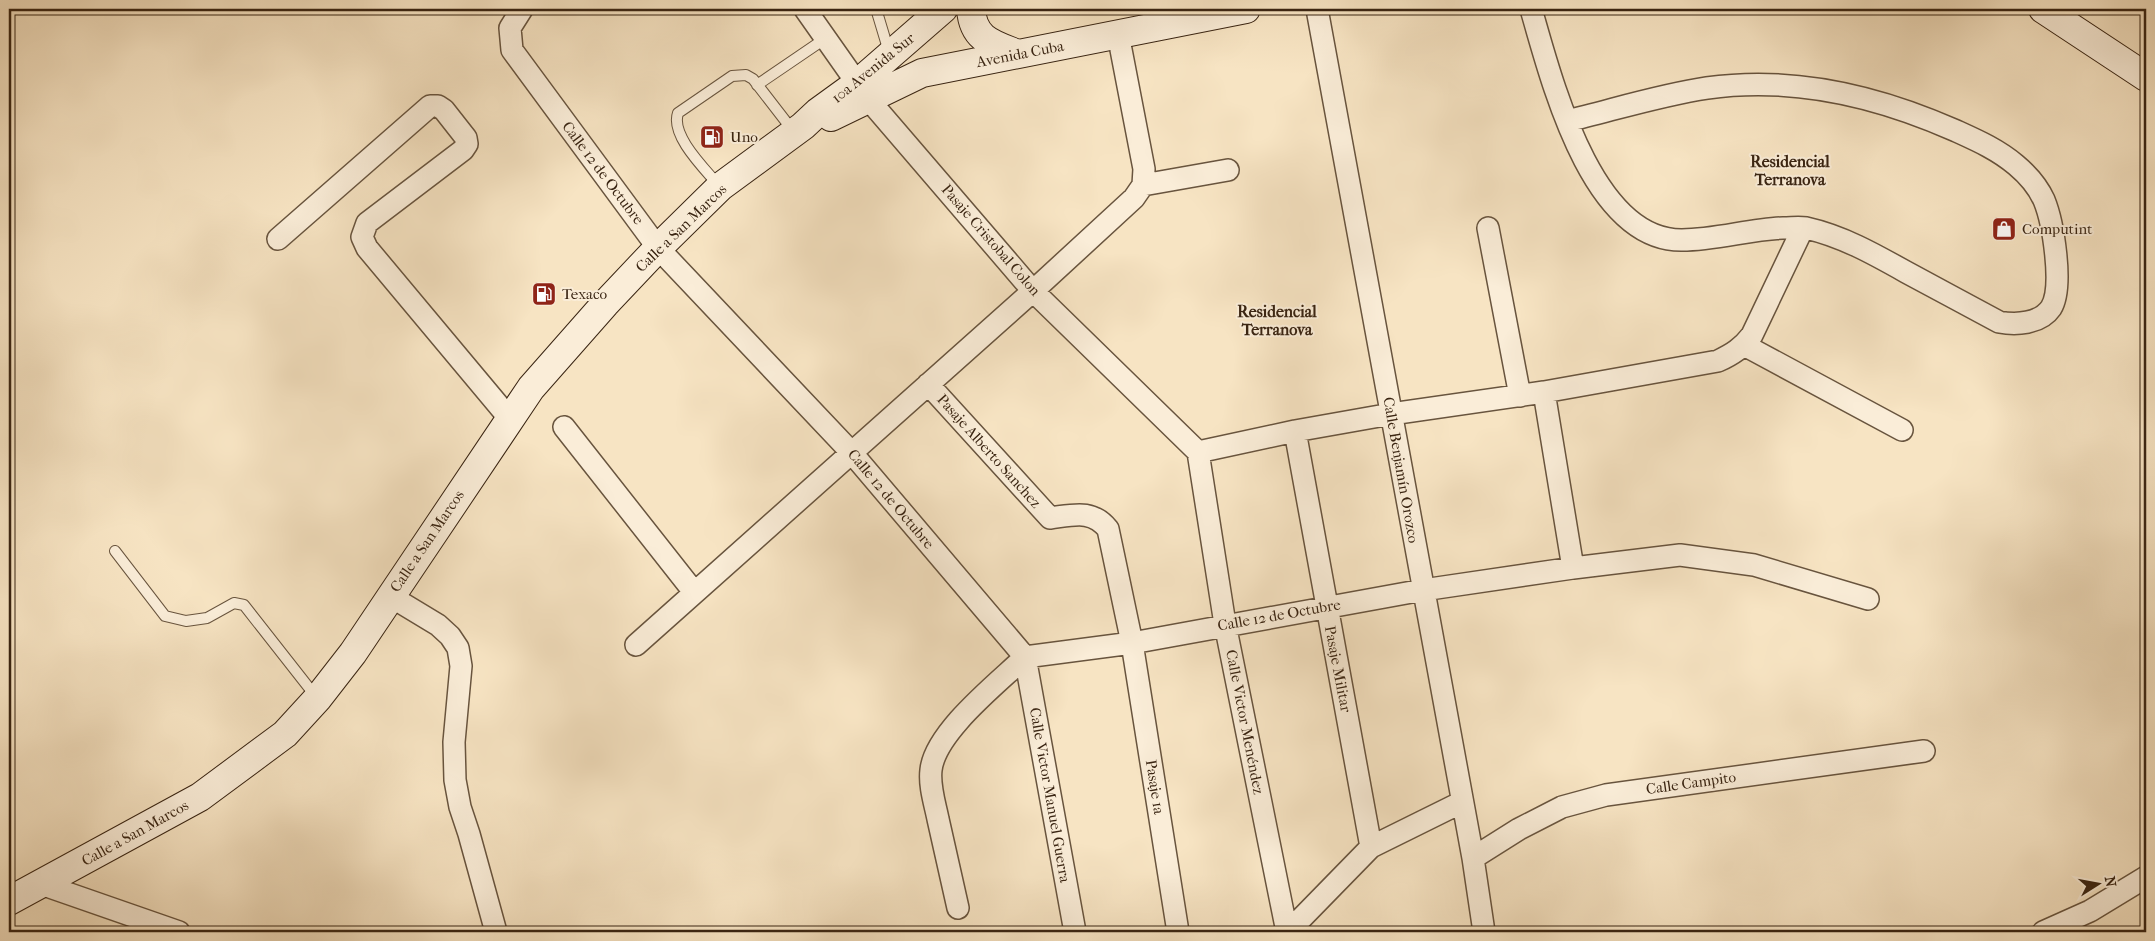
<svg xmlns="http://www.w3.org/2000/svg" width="2155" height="941" font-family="'IM FELL French Canon',serif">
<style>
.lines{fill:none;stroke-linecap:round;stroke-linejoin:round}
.service-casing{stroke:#68543e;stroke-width:12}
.minor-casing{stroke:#68543e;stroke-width:24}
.secondary-casing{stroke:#392412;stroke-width:30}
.service{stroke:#faedd8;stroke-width:10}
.minor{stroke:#faedd8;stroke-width:21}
.secondary{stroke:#faedd8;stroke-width:28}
.labels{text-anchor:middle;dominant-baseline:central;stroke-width:4;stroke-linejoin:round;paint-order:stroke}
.street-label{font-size:15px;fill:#392412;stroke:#faedd8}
.poi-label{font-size:15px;fill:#392412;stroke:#faedd8;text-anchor:start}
.neighbourhood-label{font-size:16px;font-weight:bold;fill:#392412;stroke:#faedd8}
</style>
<rect width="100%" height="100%" fill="#f7e4c3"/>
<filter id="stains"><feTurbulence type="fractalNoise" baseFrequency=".004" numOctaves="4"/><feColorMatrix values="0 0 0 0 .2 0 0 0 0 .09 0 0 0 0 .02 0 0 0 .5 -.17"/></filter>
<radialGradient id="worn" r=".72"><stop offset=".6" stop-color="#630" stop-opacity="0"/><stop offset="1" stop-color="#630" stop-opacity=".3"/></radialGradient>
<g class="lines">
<defs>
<path id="service" d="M881,9L877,12L889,52
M757,85L826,38
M720,187C706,170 670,136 678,113L732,76L746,75L753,79L794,132
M115,551L165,616L186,621L207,618L234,603L244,605L317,698"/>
<path id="minor" d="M522,9L510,28L512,50L658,248L851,452L1025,657L1075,932
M805,9L869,100L1033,291L1198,452
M1317,9L1473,858L1484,932
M1531,9C1551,78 1591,241 1682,240C1716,240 1750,229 1783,228C1791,228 1799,227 1806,228C1842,236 1874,254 1906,272C1937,289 1968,305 1999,322C2016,325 2040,324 2051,308C2064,287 2053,222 2044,200C2038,187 2028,175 2016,165C1997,149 1976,140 1954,130C1877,96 1791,76 1707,88C1660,95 1613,110 1567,121
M1143,185L1228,170
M1488,228L1520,396
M278,239L430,106H438L444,110L466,138L467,144L463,150L367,223L362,237L367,248L510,419
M1744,345L1902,430
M928,384L1050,518C1074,515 1092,509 1108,529L1132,643L1178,932
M1544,392L1573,568
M564,427L694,592
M1295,431L1371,847
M1198,452L1295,431L1391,414L1544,392L1718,361C1733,354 1742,348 1752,335L1803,228
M1198,452L1225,624L1287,932
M390,596L438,625L450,636L458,648L461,666L454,742L455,780L460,807L469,834L496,932
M636,645L1033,291L1134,198L1143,185L1144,169L1118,34
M1025,657L1132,643L1423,590L1573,568L1680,555L1754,565L1868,599
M1473,858L1519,829L1562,807L1606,795L1924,751
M41,884L179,932
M958,908C951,878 945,849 938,819C935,804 929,786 931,770C935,732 998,683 1025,657
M1288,932L1371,847L1462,802
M2043,932L2090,911L2146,877"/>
<path id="secondary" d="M971,9C973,40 993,44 1018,54
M2043,9L2146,77
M831,117L922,73L1246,9
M9,901L200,797L285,734L318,698L353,653L531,388L605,304L658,248L720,187L803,126L818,112L858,83L943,9"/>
</defs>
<use href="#service" class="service-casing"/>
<use href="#minor" class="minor-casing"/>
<use href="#secondary" class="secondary-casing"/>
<use href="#service" class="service"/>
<use href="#minor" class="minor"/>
<use href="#secondary" class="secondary"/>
</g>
<defs>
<symbol id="fuel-square" viewBox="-11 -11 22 22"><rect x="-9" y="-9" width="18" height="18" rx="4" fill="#8f2418" stroke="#faedd8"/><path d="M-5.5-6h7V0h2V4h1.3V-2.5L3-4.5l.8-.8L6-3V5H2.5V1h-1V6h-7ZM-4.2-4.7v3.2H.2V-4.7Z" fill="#fff"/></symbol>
<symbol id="shop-square" viewBox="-11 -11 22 22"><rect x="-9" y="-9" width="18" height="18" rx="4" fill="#8f2418" stroke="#faedd8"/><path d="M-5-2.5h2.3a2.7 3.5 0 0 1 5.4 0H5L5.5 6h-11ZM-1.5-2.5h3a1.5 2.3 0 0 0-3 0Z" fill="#fff"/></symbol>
</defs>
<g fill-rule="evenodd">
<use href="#fuel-square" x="698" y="123" width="28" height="28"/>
<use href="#shop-square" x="1990" y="215" width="28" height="28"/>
<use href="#fuel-square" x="530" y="280" width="28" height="28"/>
</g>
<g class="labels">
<g class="street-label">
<text transform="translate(1020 54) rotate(-11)">Avenida Cuba</text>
<text transform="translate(873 68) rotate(-39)">10a Avenida Sur</text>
<text transform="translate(603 173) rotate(53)">Calle 12 de Octubre</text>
<text transform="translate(681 228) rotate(-44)">Calle a San Marcos</text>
<text transform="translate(991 240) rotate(49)">Pasaje Cristobal Colon</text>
<text transform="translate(989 451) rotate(48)">Pasaje Alberto Sanchez</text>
<text transform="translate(1401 470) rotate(80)">Calle Benjamín Orozco</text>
<text transform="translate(891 499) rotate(50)">Calle 12 de Octubre</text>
<text transform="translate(427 541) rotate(-56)">Calle a San Marcos</text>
<text transform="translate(1279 615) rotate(-10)">Calle 12 de Octubre</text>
<text transform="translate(1338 669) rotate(79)">Pasaje Militar</text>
<text transform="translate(1245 722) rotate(79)">Calle Victor Menéndez</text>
<text transform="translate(1691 783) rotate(-8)">Calle Campito</text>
<text transform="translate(1155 787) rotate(81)">Pasaje 1a</text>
<text transform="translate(1050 795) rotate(80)">Calle Victor Manuel Guerra</text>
<text transform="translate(135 833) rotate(-29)">Calle a San Marcos</text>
</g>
<g class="poi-label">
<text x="730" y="137">Uno</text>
<text x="2022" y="229">Computint</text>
<text x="562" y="294">Texaco</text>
</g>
<g class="neighbourhood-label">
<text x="1790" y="161">Residencial<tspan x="1790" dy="18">Terranova</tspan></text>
<text x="1277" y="311">Residencial<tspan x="1277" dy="18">Terranova</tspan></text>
</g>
</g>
<rect width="2155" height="941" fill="none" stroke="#f7e4c3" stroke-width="30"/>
<rect x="10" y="10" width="2135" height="921" fill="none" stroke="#392412" stroke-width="2.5"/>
<rect x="15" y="15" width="2125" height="911" fill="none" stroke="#392412"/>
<g transform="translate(2098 884) rotate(79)" stroke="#faedd8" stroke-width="4" paint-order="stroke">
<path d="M0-4L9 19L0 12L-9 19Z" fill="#392412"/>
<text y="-8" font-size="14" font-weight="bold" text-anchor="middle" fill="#392412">N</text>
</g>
<rect width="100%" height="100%" filter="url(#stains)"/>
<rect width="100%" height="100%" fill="url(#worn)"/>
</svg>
